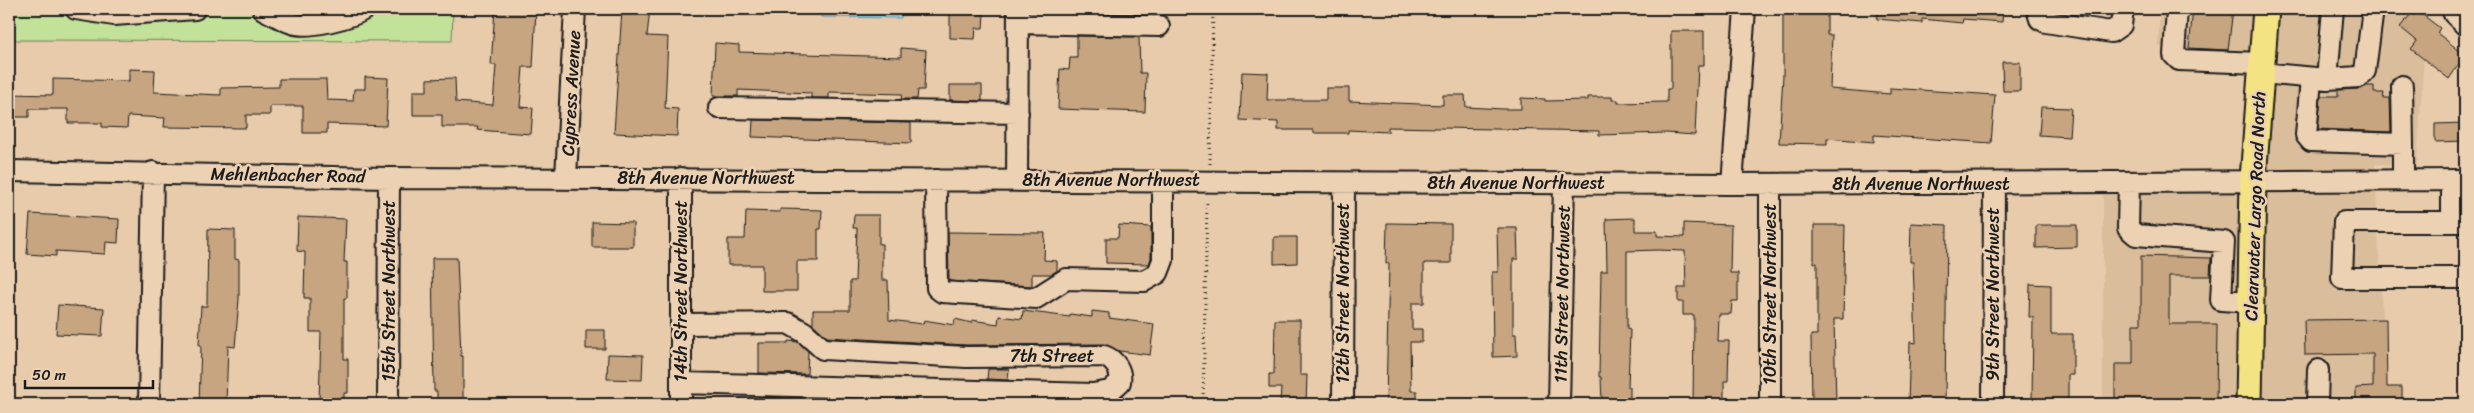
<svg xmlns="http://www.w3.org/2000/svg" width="2474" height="413" font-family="Sriracha,sans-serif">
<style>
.built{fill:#dabd9b}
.green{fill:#c2e199;stroke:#6f7e5a}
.water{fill:#92dcf3;stroke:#638f9d}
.building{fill:#c6a580;stroke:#1c1c1c}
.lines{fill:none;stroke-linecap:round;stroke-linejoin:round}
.minor-casing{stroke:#1c1c1c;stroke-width:24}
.major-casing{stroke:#1c1c1c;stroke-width:29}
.path{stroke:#1c1c1c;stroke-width:3;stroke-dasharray:1 4;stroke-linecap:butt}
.minor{stroke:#ecd1b3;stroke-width:20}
.major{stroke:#f4e382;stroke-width:25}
.labels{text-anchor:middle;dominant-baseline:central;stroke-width:5;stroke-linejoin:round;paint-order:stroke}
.street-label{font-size:18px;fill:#1c1c1c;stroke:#ecd1b3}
</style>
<rect width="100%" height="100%" fill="#e8cbab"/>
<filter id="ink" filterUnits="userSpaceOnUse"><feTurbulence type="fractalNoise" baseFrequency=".02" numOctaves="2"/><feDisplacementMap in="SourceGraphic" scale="10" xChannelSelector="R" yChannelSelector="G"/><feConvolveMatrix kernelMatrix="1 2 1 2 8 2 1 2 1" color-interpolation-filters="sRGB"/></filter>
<g filter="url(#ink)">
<path class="built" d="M2160,9H2257L2253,57L2158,46Z
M2275,9H2427L2417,165L2375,164V170L2263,169Z
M2244,189L2240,404H2103V192Z
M2262,189H2376L2386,404H2258Z"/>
<path class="green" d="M9,9H453L452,41L9,40Z"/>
<path class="water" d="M820,9H901V18L821,17Z"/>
<path class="building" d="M495,9H536L533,67H523L520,107L533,108L531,134L477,130L478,127H442V115H413V91H427V79L455,78L456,102L493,105L496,65H491Z
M622,9H650L647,36L668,37L665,108L678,109L677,136L614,133Z
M950,9H979V13H984L983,28H976L975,39L950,38Z
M1077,9H1140V14L1077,12Z
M1783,9H1827V35H1832L1830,89L1890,94V88L1995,95L1991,143L1874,135V142L1827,138V144L1779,143L1783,75Z
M1878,9H2003L2002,22L1963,19L1962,23L1922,19V23L1877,19Z
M2193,9H2233L2228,50L2189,48Z
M2415,9L2440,28L2437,33L2465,55L2449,79L2411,49L2417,41L2400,27Z
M1671,31H1704V65H1698L1695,135L1666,133L1599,135V131L1388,127V132L1348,130V133H1314V130H1278V122L1240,120L1242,72L1268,73L1267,100H1326V88H1349V101L1443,105V95H1465L1466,107L1503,109H1521V98L1545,99V101L1588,100V97H1612V100H1618V103L1667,102V89H1671Z
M1077,36L1139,37L1140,73H1146L1145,112L1058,109L1060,69L1069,70L1070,58H1077Z
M715,43L739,45V52L901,57V48L926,50L924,90H918L917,99H901L902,94L829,92V98H811V93L738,90V96H713Z
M2002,62H2020V91H2003Z
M129,69L155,70L154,92L221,95V88L279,87V79H326L327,100L353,101L354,89H365V77L388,78L386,126L327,124V133H303V106H270V115H246V128L164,127L165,118L128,116L127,128L102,127V123H68V109H29V117H9V94L53,95V79L129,81Z
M950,85H982V101L950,100Z
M2367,86H2374V93H2384L2383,98H2390L2391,132L2318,129L2321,96H2338V90L2360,89Z
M2041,107L2071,108L2069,137L2039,135Z
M753,120L911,123V143L752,137Z
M2465,123V141L2435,142V124Z
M780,209L822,210L821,229H818V261H797V291H762V265H728V239H745L746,211L780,212Z
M30,214L119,219L118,243L106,242L105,254L56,251V256L27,254Z
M854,215H879V244H882V280H888L889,320L923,324L924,320L954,325L955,319L972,323V320L998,324L999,316L1022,319L1023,311L1070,317V314L1092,317V311L1109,313V318L1154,324L1150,355L1119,351L1104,344L966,345L827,337L813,324V310H850V281H855L857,228H853Z
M298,217L346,219L344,262H347V298H344V359H348V393H344V404H319L321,332H310V298H304L305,252L297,251Z
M1635,218V231H1657V236L1684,237V223L1731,225L1730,273H1738V301H1732L1731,314H1718L1717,341H1729L1728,381H1724V404H1693L1694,315H1683V302H1678V288H1686L1685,251L1658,250L1627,251V329L1630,330L1628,387H1630V404H1602L1601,377H1599L1601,271H1607L1606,219Z
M592,222L633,223V247H592Z
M1387,223L1451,224V263H1424V303H1412V329H1422V342H1410L1411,391H1417V404H1386L1389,263H1386Z
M1911,223L1947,225L1945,404H1908L1910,342L1916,343L1913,262H1910Z
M1119,225L1151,227V258L1149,264L1106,263V238H1118Z
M1814,225H1845L1843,319H1834L1836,404H1812L1811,335H1817V263H1814Z
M2036,225H2077V247L2036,248Z
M1497,228H1517L1518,259H1513V334H1516L1517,356L1493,357L1492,272H1498Z
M208,229L235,230V259L239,260V299L235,347L228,346L226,404H199L201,345H199L201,306H207Z
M948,232L1045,233L1044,260L1057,261V271L1051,274H1032V286L949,281Z
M1274,237H1297V263L1274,264Z
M2141,256L2211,258L2210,276H2169V324H2217L2216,403L2115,404V364H2133V324H2141Z
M432,258H457L461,356H463V404H437V391H434Z
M2030,284L2051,285V334H2073V375H2068V404H2032L2033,317H2029Z
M58,305L104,308L102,336L56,334Z
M2386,319L2387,387H2402V404H2356V388L2373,387V354L2305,355L2304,320Z
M1275,320H1300V375H1307L1306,404H1280L1281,388H1269V374H1274Z
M586,330H605V349H586Z
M788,341L798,342L808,351L807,374L759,373V343H788Z
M608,354L643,355L642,380L607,379Z
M988,369H1009L1008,380L987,379Z
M758,397L782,398V404H758Z"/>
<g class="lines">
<defs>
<path id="minor" d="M76,9L114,15L195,9
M263,9C272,13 282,20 292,23C307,29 351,18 365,9
M2037,9L2040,19L2046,22L2111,32L2121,25L2123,9
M2177,9L2174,55L2179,60L2262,63
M2452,9L2454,14L2465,25
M1018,23L1159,26
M2261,73L2327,79L2333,9
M2311,79L2306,135L2311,141L2403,144V180
M2327,79L2359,77L2365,71L2373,9
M2402,86L2403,144
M719,108L1018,113
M9,171L389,178L1732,184L2465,180
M566,177L575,9
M681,178V404
M936,180L937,288L942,292L1036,298L1066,279L1144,281L1158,273L1163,260V182
M1017,180L1018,9
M2457,180V188L2452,192V211L2457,217L2458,222
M2129,182L2128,228L2136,235L2224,242L2221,300L2251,302
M1732,184L1745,9
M2465,222H2344L2342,278H2465
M681,383L1093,394L1110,391L1120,382C1122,371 1115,360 1104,356L966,357L823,349L804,332L788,323L682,324
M149,404L153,172
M388,404L389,178
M1343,404L1344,183
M1559,404L1564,183
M1770,404V184
M1993,404L1994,184
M2317,404L2318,370"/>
<path id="major" d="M2249,404L2253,179L2266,9"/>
</defs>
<use href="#minor" class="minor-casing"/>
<use href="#major" class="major-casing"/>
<path class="path" d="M1210,164L1213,9
M1203,404L1207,200"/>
<use href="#minor" class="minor"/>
<use href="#major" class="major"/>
</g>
</g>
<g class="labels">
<g class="street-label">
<text transform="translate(571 93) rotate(-87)">Cypress Avenue</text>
<text transform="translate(288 175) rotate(1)">Mehlenbacher Road</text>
<text x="706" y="178">8th Avenue Northwest</text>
<text x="1111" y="180">8th Avenue Northwest</text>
<text x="1516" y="183">8th Avenue Northwest</text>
<text x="1921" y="184">8th Avenue Northwest</text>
<text transform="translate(2255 206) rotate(-88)">Clearwater Largo Road North</text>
<text transform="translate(389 291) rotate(-90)">15th Street Northwest</text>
<text transform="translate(681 291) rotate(-90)">14th Street Northwest</text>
<text transform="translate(1343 293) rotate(-90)">12th Street Northwest</text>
<text transform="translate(1562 294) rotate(-89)">11th Street Northwest</text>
<text transform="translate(1770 294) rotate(-90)">10th Street Northwest</text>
<text transform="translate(1993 294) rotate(-90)">9th Street Northwest</text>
<text x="1052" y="356">7th Street</text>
</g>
</g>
<rect width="2474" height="413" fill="none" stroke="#ecd1b3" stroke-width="30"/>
<rect x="15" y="15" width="2444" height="383" fill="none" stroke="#1c1c1c" stroke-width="2" filter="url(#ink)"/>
<path d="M25 380v8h128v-8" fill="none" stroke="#1c1c1c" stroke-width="2.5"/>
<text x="32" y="380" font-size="15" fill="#1c1c1c" stroke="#ecd1b3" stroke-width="4" paint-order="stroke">50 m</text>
</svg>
